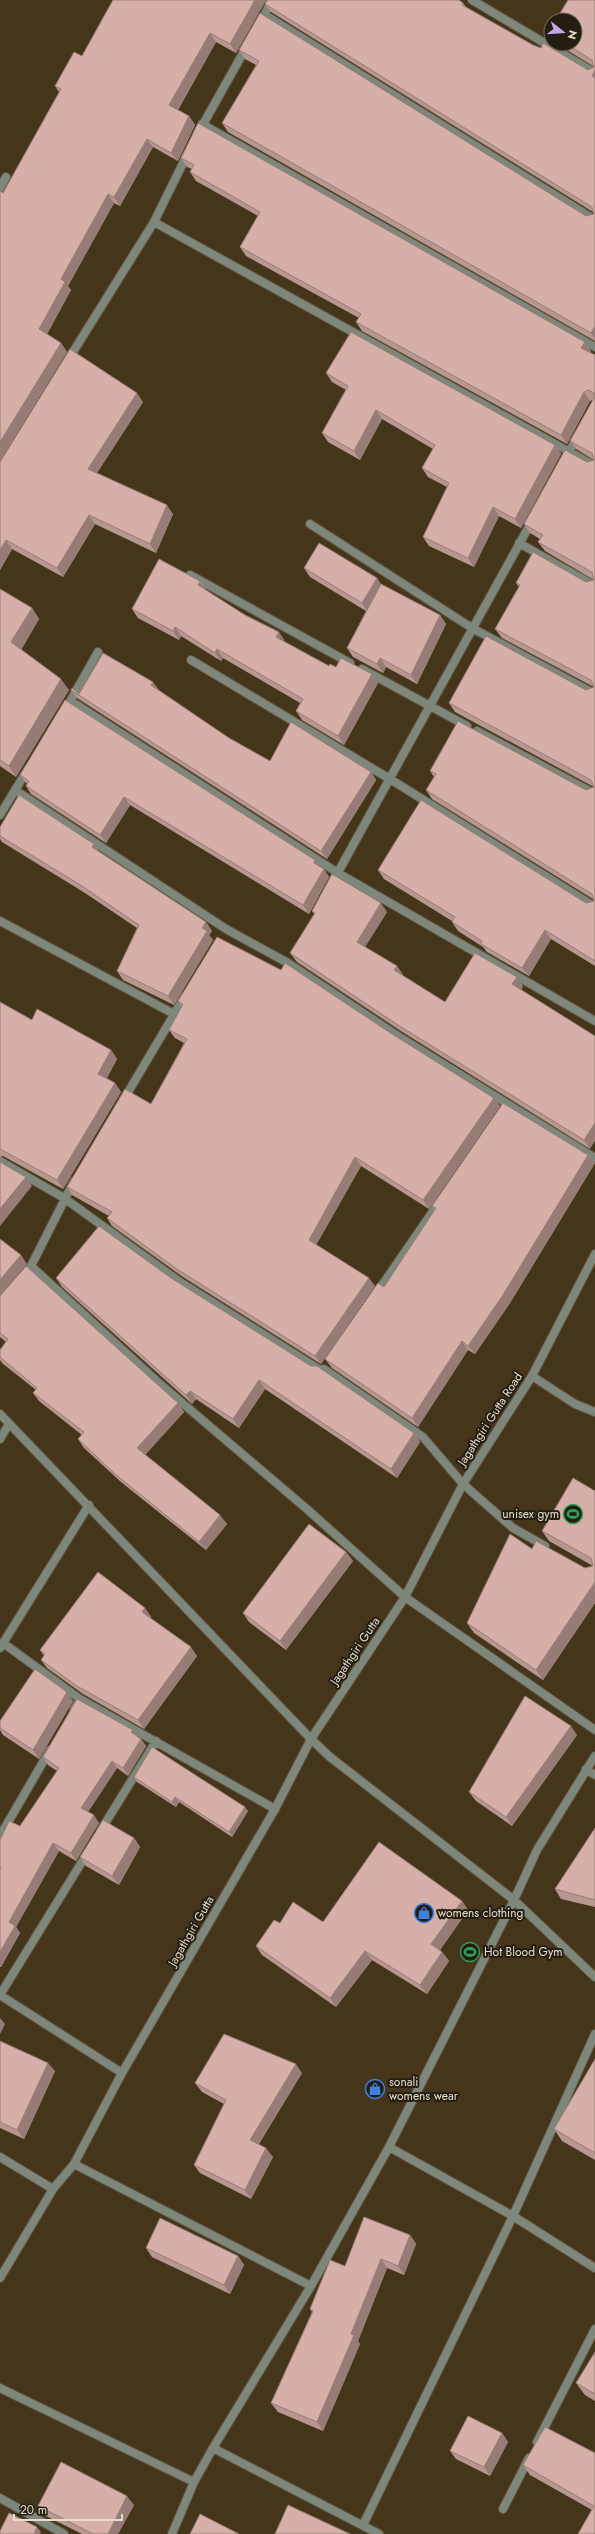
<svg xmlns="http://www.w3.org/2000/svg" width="595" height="2534" font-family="Jost,sans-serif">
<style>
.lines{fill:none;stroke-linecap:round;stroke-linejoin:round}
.minor-casing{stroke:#61533b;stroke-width:10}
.tertiary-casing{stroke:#61533b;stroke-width:10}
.minor{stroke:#7e877b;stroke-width:8}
.tertiary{stroke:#7e877b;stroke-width:8}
.wall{fill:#b89790}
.shaded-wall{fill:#967b76}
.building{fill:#d6b0a8;stroke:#967b76}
.labels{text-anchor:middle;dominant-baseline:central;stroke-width:4;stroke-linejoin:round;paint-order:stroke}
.street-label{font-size:12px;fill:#e7ddce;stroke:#241e12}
.poi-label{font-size:12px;fill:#e7ddce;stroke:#241e12;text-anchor:start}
</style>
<rect width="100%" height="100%" fill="#44351b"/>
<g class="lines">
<defs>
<path id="minor" d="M472,0L595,73
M265,15L595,220
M259,25L272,0
M202,124L595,347
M197,135L247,46
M0,188L6,177
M154,222L595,466
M68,360L154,222L188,153
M564,461L578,436
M310,524L472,628L595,694
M519,543L595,586
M190,575L350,663
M191,660L390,779L595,907
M362,669L467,726
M71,701L338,873L595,1021
M68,705L98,652
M477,731L595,794
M15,790L226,929L288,963L401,1038L595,1158
M0,815L28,769
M331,885L532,521
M0,921L174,1014
M124,1099L185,996
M0,1161L64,1198L180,1282L320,1370L324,1369L423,1437L463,1484L513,1528L545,1546
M32,1267L160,1384L308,1510L405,1597L595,1730
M29,1270L74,1181
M376,1294L440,1201
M532,1376L575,1404L595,1412
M0,1439L9,1424
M3,1643L80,1699
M0,1648L89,1505
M74,1709L80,1699L275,1809
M311,1739L330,1757L514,1900L595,1977
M586,1769L595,1775
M101,1830L156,1741
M0,1836L50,1750
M0,1995L88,1852
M0,1995L122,2073
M389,2147L513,2216L595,2268
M0,2157L53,2189
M74,2164L311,2286
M0,2388L194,2482
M537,2442L595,2329
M213,2448L379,2534
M0,2498L64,2534
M503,2509L529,2458
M363,2525L513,2216L595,2034
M172,2534L194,2482L213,2448L311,2286L389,2147L514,1900L537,1850L595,1756"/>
<path id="tertiary" d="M0,1414L311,1739
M0,2278L53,2189L74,2164L122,2073L275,1809L311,1739L405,1597L463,1484L532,1376L595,1254"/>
</defs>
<use href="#minor" class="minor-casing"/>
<use href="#tertiary" class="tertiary-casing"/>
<use href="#minor" class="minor"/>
<use href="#tertiary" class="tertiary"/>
</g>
<path class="wall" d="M113,0H266L236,53L216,42L178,110L189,116L195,125L178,161L153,147L120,206L114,203L68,286L71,290L47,334L61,343L67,352L0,461L3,193L59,92L55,86L82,56Z
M595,0V341L228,132L222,123L256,65L245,59L239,50L586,216L594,214L593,212L271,12L265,4L463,3L466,7L533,45L588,70L594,67L593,66L557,44H575Z
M181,158L591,351L590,352L595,355V966L551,939L529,976L487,952L483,947L458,931L452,922V921L384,879L378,870L586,903L594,901L593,899L432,799L426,790L434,777L430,771L586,790L594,787L455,712L449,703L586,690L594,687L502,638L495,629L519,587L516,583L586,582L594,580L545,551L538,542L540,539L530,533L524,524L587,462L594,460L576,449L570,441L593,400L590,401L567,444L362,331L356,322L359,318L246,256L240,247L258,216L196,181L190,172L192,169L187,167Z
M326,373L555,445L561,454L521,528L499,516L474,567L429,546L423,537L447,487L428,477L422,468L433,449L382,419L360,460L328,442L322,433L346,390L332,382Z
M143,402L97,473L173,514L156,553L95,524L63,577L12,549L0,570V462Z
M304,568L377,578L380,584L440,615L446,624L417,684L386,667L383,673L353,657L347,648L366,611L310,577Z
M200,581L206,590L285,642L329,666L336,667L378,683L344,745L302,720L296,711L300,703L223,658L221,661L181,636L179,640L138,618L132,609Z
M0,589L32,608L39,619L21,650L69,690L16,777L0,766Z
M71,690L79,694L159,691L229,738L270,761L371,772L376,780L327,859L77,698Z
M65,700L315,860L319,866L324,869L329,877L309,914L130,805L106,843L31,794L26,786L27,784L20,775Z
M0,827L100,852L206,922L212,931L209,935L213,940L174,1005L123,980L117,971L137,928L85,893L2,842L0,839Z
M312,911L387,912L365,947L397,966L403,975V976L445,1002L523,986L521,990L590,1149L404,1033L297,962L290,953L314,914Z
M178,1001L500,1106L429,1209L361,1166L316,1245L375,1286L321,1364L183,1277L112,1226L107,1218L109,1216L72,1195L67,1187L151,1104L184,1043L175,1038L169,1030L182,1007Z
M0,1002L32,1020L111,1050L117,1059L107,1078L115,1083L121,1092L63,1189L3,1156L0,1157Z
M588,1155L595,1163L510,1303L475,1354L468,1350L418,1427L332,1368L325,1359L384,1287L435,1210L432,1206Z
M56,1278H171L414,1433L420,1442L397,1478L265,1389L239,1428L196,1399L192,1404L62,1287Z
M0,1296L178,1403L184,1412L145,1455L227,1524L206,1550L121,1482L84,1448L78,1439L82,1435L39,1401L33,1393L36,1390L2,1363L0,1360V1350L6,1342L0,1337Z
M595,1491V1603L543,1680L474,1633L467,1623L532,1549L585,1568L593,1566L549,1541L542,1531Z
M346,1552L353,1561L286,1650L249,1622L243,1613Z
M145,1608L151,1617L150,1618L197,1656L144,1729L83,1694L47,1668L41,1660L44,1656L40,1650Z
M73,1701L39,1759L3,1735L0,1730V1721Z
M136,1735L141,1739L146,1746L128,1776L117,1768L88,1812L99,1823L76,1861L59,1851L16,1927L20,1933L1,1967H0V1840L20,1826L57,1771L48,1765L43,1757Z
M577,1735L512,1826L476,1801L469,1792Z
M134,1777L248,1811L232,1837L179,1802L176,1807L137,1782Z
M595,1828V1907L561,1899L555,1889Z
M134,1838L140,1847L119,1885L86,1866L80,1857Z
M462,1901L468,1910L440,1950L442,1952L449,1961L427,1994L372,1960L336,2007L262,1955L256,1946L280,1923L323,1922Z
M0,2041L55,2071L24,2139L0,2128Z
M595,2059V2160L562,2141L554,2129Z
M302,2073L259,2144L273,2157L251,2199L200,2173L194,2165L224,2104L202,2092L195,2083Z
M410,2235L416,2244L404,2275L387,2268L358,2341L360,2344L323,2431L278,2412L271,2403L312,2312L310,2309L345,2266Z
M146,2248L238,2256L244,2265L230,2294L152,2257Z
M595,2352V2401L585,2395L576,2383Z
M502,2433L508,2442L490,2476L456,2459L450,2451Z
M595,2453V2534L592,2510L530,2475L523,2465Z
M134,2505L118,2534H82L44,2515L38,2506Z"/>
<path class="shaded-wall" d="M255,0H266L236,53L230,44Z
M210,33L216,42L175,114L169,105Z
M595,70V81L592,76Z
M189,116L195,125L178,161L171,153Z
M147,139L153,147L120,206L114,197Z
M108,194L114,203L68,286L71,290L45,338L39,329L61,279Z
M595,326V339L591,333Z
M585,342L591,351L588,356L581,348Z
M61,343L67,352L0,461V442Z
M584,392L590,401L567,444L561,435Z
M137,393L143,402L94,477L88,469Z
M376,410L382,419L360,460L354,451Z
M555,445L561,454L521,528L515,519Z
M167,505L173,514L156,553L150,544Z
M493,507L499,516L474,567L468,558Z
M89,515L95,524L63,577L57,568Z
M6,540L12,549L0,570V550Z
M377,578L383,587L368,612L362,603Z
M200,581L206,590L198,585Z
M32,608L39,619L19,653L11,642Z
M440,615L446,624L417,684L411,675Z
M175,627L181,636L179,640L173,631Z
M279,632L285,641L276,637Z
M217,649L223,658L221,661L215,653Z
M380,658L386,667L383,673L377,664Z
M372,674L378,683L344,745L338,736Z
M61,679L69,690L16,777L9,766Z
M153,682L159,690L151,685Z
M371,772L376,780L327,859L321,851Z
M124,797L130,805L106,843L100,835Z
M94,844L100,853L92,847Z
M315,860L321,868L314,863Z
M324,869L329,877L309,914L303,905Z
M381,903L387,912L363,950L357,942Z
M206,922L212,931L209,935L213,940L174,1005L168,996L202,928Z
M545,930L551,939L529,976L522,968Z
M397,966L403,975L400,979L394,970Z
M517,977L523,986L518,993L512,984Z
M111,1050L117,1059L104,1083L98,1074Z
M115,1083L121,1092L63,1189L57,1180Z
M494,1098L500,1106L429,1209L423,1200Z
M595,1123V1141L590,1149L584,1140Z
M588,1155L595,1163L510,1303L475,1354L468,1346Z
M355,1157L361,1166L314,1249L309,1240Z
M26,1177L32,1186L0,1226V1209Z
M21,1255L27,1264L0,1296V1280Z
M369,1278L375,1286L321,1364L315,1356Z
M462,1341L468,1350L418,1427L412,1418Z
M259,1380L265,1389L239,1428L233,1419Z
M190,1391L196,1399L192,1404L186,1395Z
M178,1403L184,1412L143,1457L137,1448Z
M414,1433L420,1442L397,1478L391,1469Z
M220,1515L227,1524L206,1550L199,1542Z
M346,1552L353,1561L286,1650L280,1641Z
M595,1582V1603L543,1680L536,1670Z
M145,1608L151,1617L148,1620L142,1612Z
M191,1647L197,1656L144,1729L138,1720Z
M67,1692L73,1701L39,1759L33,1750Z
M571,1726L577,1735L512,1826L506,1817Z
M141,1739L146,1746L128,1776L123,1768Z
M112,1761L117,1768L86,1815L81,1808Z
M175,1797L179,1802L176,1807L172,1802Z
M245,1807L248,1811L232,1837L229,1832Z
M94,1815L99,1823L76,1861L71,1853Z
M134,1838L140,1847L119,1885L112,1876Z
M53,1843L59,1851L16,1927L20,1933L1,1967L0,1966V1952L9,1922Z
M462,1901L468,1910L438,1953L431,1944Z
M365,1951L372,1960L336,2007L330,1998Z
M442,1952L449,1961L427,1994L420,1985Z
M0,2018L5,2024L0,2034Z
M48,2063L55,2071L24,2139L17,2130Z
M296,2064L302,2073L256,2148L250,2140Z
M266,2148L273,2157L251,2199L245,2190Z
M410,2235L416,2244L404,2275L398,2266Z
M238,2256L244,2265L230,2294L224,2285Z
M381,2259L387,2268L358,2341L360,2344L323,2431L317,2422L351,2334Z
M502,2433L508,2442L490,2476L484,2467Z
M127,2496L134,2505L118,2534H108Z
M37,2527L41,2532L40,2534H34Z"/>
<path class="building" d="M113,0H255L230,44L210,33L169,105L189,116L171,153L147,139L114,197L108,194L61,279L65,282L39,329L61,343L0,442V191L3,193L61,89L55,86L74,52L82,56Z
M267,0H459L463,3L462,5L533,45L541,48L543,43L588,70L594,67L592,60L566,44H575V20H556L568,0H595V70L592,76L595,78V326L591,333L222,123L259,61L239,50L260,13L586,216L594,214L592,207L265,4Z
M551,30V35L549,34Z
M198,123L585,342L581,348L595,355V961L545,930L522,968L481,944L482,941L452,922L455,917L378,870L421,800L586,903L594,901L592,894L426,790L436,774L430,771L458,721L586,790L594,787L591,780L449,703L486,636L586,690L594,687L591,680L495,629L520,585L516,583L533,552L586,582L594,580L592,572L538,542L543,535L524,524L565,450L587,462L594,460L592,453L570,441L594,398V393L589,390L584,392L561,435L356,322L361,314L240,247L260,212L190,172L194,165L181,158Z
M351,332L555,445L515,519L493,507L468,558L423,537L449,483L422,468L435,445L376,410L354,451L322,433L348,386L326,373Z
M70,349L137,393L88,469L167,505L150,544L89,515L57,568L6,540L0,550V462Z
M319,543L377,578L362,603L304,568Z
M159,559L200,581L198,585L245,615L279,632L276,637L329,666L330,664L336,667L341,658L372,674L338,736L296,711L303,699L217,649L215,653L175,627L173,631L132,609Z
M381,584L440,615L411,675L380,658L377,664L347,648Z
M0,589L32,608L11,642L61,679L9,766L0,760Z
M103,653L153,682L151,685L229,738L270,761L291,722L371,772L321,851L71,690L72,688L79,694Z
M65,700L315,860L314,863L324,869L303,905L124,797L100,835L26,786L29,781L20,775Z
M19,795L94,844L92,847L206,922L202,928L207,931L168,996L117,971L139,925L79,884L0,836V827Z
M332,874L381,903L357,942L397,966L394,970L445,1002L475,953L517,977L512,984L595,1036V1123L584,1140L398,1025L290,953L315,913L312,911Z
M217,937L281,970L285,963L392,1034L494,1098L423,1200L355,1157L309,1240L369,1278L315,1356L177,1269L107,1218L112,1212L67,1187L125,1089L151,1104L187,1039L169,1030L183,1004L178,1001Z
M0,1002L32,1020L37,1009L111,1050L98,1074L115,1083L57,1180L0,1149Z
M503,1103L588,1155L503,1295L468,1346L462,1341L412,1418L325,1359L378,1283L384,1287L436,1208L432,1206Z
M0,1162L26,1177L0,1209Z
M99,1226L171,1278L311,1366H317L414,1433L391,1469L259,1380L233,1419L190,1391L186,1395L56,1278Z
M0,1239L21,1255L0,1280Z
M26,1266L178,1403L137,1448L220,1515L199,1542L115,1474L78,1439L84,1432L33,1393L37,1388L0,1357V1350L8,1339L0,1333V1296Z
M573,1478L595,1491V1582L536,1670L467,1623L510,1534L532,1549L536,1541L585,1568L593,1566L591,1558L542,1531Z
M309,1524L346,1552L280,1641L243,1613Z
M98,1572L145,1608L142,1612L191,1647L138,1720L77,1686L41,1660L45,1654L40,1650Z
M35,1669L67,1692L33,1750L0,1728V1721Z
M525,1696L571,1726L506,1817L469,1792Z
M77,1699L133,1730L131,1732L141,1739L123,1768L112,1761L81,1808L94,1815L71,1853L53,1843L9,1922L15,1926L0,1952V1869L1,1867L0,1866V1840L9,1821L20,1826L59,1768L43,1757Z
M152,1747L245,1807L229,1832L175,1797L172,1802L134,1777Z
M103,1820L134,1838L112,1876L80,1857Z
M595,1828V1900L555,1889Z
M379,1842L462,1901L431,1944L442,1952L420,1985L365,1951L330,1998L256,1946L274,1920L280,1923L293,1902L323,1922Z
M224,2034L296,2064L250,2140L266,2148L245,2190L194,2165L226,2100L195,2083Z
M0,2041L48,2063L17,2130L0,2122Z
M595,2059V2153L554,2129Z
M364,2217L410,2235L398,2266L381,2259L351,2334L354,2335L317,2422L271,2403L313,2311L310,2309L330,2260L345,2266Z
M160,2218L238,2256L224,2285L146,2248Z
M595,2352V2394L576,2383Z
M468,2416L502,2433L484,2467L450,2451Z
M545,2427L595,2453V2534H578L594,2506L523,2465Z
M61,2462L127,2496L108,2534H93L38,2506Z
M288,2505L350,2534H275Z
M9,2513L37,2527L34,2534H0V2531Z
M200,2514L239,2534H190Z"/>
<defs>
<symbol id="stadium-ring" viewBox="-11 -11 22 22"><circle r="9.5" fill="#241e12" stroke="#2e9e5b" stroke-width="1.5"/><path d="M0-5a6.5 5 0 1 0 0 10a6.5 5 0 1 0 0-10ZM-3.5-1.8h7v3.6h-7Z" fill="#2e9e5b"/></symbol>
<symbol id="shop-ring" viewBox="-11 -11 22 22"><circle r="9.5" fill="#241e12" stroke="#3f7fe0" stroke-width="1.5"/><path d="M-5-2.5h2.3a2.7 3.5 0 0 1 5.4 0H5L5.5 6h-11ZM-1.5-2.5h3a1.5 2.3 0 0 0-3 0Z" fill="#3f7fe0"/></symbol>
</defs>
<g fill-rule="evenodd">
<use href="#stadium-ring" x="562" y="1503" width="22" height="22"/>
<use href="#shop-ring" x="413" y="1902" width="22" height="22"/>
<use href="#stadium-ring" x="459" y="1941" width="22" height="22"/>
<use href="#shop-ring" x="364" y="2078" width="22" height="22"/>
</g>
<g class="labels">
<g class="street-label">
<text transform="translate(490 1419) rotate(-57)">Jagathgiri Gutta Road</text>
<text transform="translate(355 1651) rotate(-56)">Jagathgiri Gutta</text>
<text transform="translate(191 1931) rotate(-60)">Jagathgiri Gutta</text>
</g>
<g class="poi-label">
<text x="559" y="1514" text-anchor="end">unisex gym</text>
<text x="438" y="1913">womens clothing</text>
<text x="484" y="1952">Hot Blood Gym</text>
<text x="389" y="2082">sonali<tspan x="389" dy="14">womens wear</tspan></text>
</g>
</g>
<g transform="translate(563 32) rotate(107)"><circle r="19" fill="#241e12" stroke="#726a5d"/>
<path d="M0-3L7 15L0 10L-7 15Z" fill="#c7a6ef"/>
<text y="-6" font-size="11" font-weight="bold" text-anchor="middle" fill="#e7ddce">N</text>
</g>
<path d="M14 2514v6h108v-6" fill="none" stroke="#e7ddce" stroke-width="2"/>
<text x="20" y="2514" font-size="12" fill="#e7ddce" stroke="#241e12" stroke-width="3" paint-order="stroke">20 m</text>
</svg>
